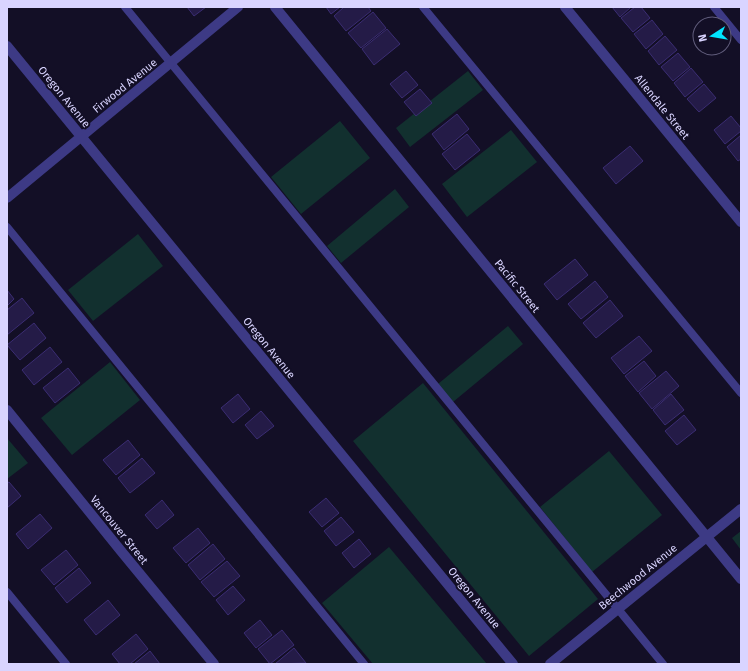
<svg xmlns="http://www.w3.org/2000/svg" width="748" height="671" font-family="'Fira Sans',sans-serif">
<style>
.green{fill:#12302f}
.building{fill:#241b47;stroke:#3b2d73}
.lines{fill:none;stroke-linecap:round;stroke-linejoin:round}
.service{stroke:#3d3a85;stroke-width:8}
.minor{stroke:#3d3a85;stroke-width:10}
.labels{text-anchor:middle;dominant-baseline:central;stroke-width:4;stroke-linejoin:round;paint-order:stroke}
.street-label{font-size:11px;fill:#d9d4ff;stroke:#130f26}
</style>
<rect width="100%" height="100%" fill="#130f26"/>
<path class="green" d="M468,71L483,90L410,147L396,128Z
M340,121L370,158L301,214L271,177Z
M511,130L537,162L467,217L442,184Z
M395,189L409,207L341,263L327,246Z
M138,234L163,266L93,321L68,290Z
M508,326L523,344L453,402L438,384Z
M110,362L140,400L72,455L41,418Z
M423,383L598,599L529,656L353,441Z
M7,438L28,463L7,479Z
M609,451L662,515L592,572L540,507Z
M741,531V550L732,538Z
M389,547L487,664H373L322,603Z"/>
<path class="building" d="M187,7H206L194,16Z
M326,7H340L331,14Z
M344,7H368L371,11L346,31L334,16Z
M612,7H631L620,17Z
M635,7H641L650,18L633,32L621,18Z
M373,12L386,28L361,48L348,33Z
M652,20L663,34L646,49L634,34Z
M387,29L400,44L374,65L362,49Z
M665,36L677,50L659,65L648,51Z
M678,53L690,67L673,81L661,67Z
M691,68L703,82L685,97L674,83Z
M406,71L418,85L402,98L390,84Z
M704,84L716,98L699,112L687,99Z
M420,89L432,103L416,116L404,102Z
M457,114L469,129L444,150L432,134Z
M731,116L741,128V131L725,144L714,130Z
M467,134L480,150L455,170L442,154Z
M741,135V159L738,161L727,147Z
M630,146L643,161L616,184L603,168Z
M575,259L588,275L557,300L544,284Z
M595,281L608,297L581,319L568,304Z
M7,290L14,299L7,306Z
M22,298L34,313L7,335V310Z
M610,300L623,316L596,338L583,323Z
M34,323L46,338L20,360L7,345Z
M639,336L652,351L624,374L611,358Z
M50,347L62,362L34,385L22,370Z
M644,361L656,376L638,392L625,376Z
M68,368L80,383L55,403L43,388Z
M666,371L679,386L652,409L639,393Z
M238,394L250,409L233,423L221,408Z
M671,394L684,410L665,425L653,410Z
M261,411L274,426L257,439L245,425Z
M684,415L696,430L677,445L665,431Z
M128,440L140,455L116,475L103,460Z
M142,458L155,473L130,493L118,478Z
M9,482L21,496L7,508V483Z
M326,498L339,513L322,527L309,512Z
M162,500L174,515L157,529L145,515Z
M40,514L52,528L28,549L16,534Z
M341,517L354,532L336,546L324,531Z
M198,528L210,543L186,563L173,548Z
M359,539L371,554L354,568L342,553Z
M213,544L225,559L200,580L188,565Z
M66,550L78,565L54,585L41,570Z
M227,561L240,576L214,597L201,582Z
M79,568L91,583L67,603L55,588Z
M233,586L245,600L228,615L216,600Z
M108,600L120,615L96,635L84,620Z
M260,620L272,635L256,648L244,633Z
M282,630L294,645L270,664L258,649Z
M136,634L148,649L130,664H120L112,654Z
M294,648L306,663L275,664Z
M150,651L160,664H134Z"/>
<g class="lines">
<path class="service" d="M125,7L663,664
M423,7L741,393
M714,7L741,40
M7,227L364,664
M7,592L66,664"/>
<path class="minor" d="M275,7L741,579
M565,7L741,222
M7,46L513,664
M7,198L238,7
M7,410L121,551L214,664
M550,664L741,509"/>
</g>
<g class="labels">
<g class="street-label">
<text transform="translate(125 86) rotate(-39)">Firwood Avenue</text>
<text transform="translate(64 97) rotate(51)">Oregon Avenue</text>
<text transform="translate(662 107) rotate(51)">Allendale Street</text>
<text transform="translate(517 286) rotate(51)">Pacific Street</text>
<text transform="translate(269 348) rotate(51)">Oregon Avenue</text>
<text transform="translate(119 530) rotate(51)">Vancouver Street</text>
<text transform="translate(638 577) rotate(-39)">Beechwood Avenue</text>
<text transform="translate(474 598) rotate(51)">Oregon Avenue</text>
</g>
</g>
<rect width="748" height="671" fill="none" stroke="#d9d4ff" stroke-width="16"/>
<g transform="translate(712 36) rotate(258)"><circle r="19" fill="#130f26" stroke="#625e7d"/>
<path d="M0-3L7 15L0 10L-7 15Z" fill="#00e5ff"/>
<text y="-6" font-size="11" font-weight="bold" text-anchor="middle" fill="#d9d4ff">N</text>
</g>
</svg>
